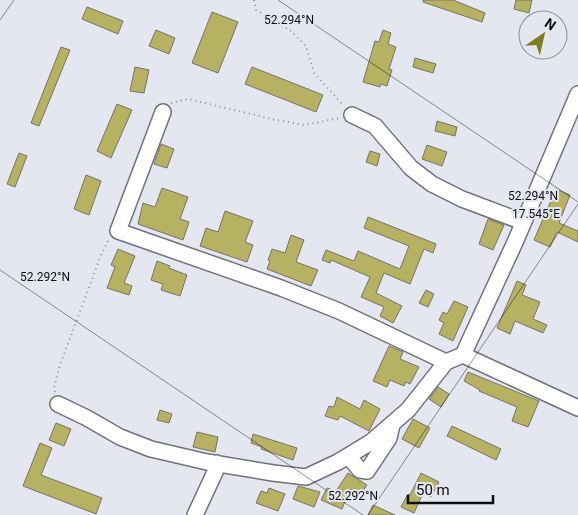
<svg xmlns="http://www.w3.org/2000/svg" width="578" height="515" font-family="Roboto,sans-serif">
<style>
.building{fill:#b7b162;stroke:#75746b}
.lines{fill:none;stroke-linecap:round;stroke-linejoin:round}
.minor-casing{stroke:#70727b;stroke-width:18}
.path{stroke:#8d8f96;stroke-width:2;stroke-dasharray:1 4;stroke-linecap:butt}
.minor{stroke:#fff;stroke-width:15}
.ticks{fill:none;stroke:#0d0e11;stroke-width:1;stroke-opacity:0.45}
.ticks-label{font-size:12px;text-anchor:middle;fill:#0d0e11;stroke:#e4e6f0;stroke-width:4;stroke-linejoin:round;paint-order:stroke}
</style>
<rect width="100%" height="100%" fill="#e4e6f0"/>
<path class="building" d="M423,0H453L485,13L482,22L423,2Z
M516,0H532L529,13L514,9Z
M87,7L123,21L118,34L82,19Z
M212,12L238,22L218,73L192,63Z
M156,30L175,38L169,54L149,46Z
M383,30L391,33L388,44L396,47L389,69L392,70L387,86L381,84L380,87L363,82L375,41L379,42Z
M61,47L70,50L39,126L31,123Z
M415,58L436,64L433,73L413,67Z
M135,67L149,70L144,93L130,91Z
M252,67L323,95L316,112L245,84Z
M117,104L132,110L111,158L97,151Z
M437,121L457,127L455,136L435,131Z
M161,144L174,149L167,168L154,164Z
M427,145L447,152L442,166L422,159Z
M370,151L380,154L377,166L366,162Z
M19,153L27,156L15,187L7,184Z
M86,175L101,181L89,215L74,209Z
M162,188L188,197L180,219L189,222L183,240L138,224L143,203L155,207Z
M556,189L570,195L559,223L578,231V242L557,232L550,247L534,240Z
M225,211L253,221L245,242L253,245L247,262L200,246L206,228L218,232Z
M368,217L436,244L433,253L424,249L410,284L384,273L376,293L402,306L393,323L380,316L384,307L361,297L370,277L331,260L330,263L322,260L326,250L354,261L358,251L400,269L409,246L364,228Z
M488,219L504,225L493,250L479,244Z
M291,235L304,240L296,262L318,270L311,286L267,269L270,261L268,260L272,249L285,253Z
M118,249L135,256L124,283L132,286L129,295L107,288L115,267L111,265Z
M157,261L170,266L169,268L187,275L180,296L161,290L163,284L151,280Z
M517,281L526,285L522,295L540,302L533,319L547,325L543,333L515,321L510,334L497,328Z
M426,290L434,294L428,307L419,303Z
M454,301L468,307L453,341L439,334L444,323L439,320L443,312L447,314Z
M389,346L403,352L400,359L419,367L410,384L406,382L404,386L390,380L387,387L373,381Z
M468,372L539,401L528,427L512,421L517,407L479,391L480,390L464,381Z
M438,387L449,394L441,407L429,399Z
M337,397L360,409L364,400L380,409L369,431L340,416L338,420L325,416L329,406L334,407Z
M160,410L172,414L169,423L157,420Z
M413,419L430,428L419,448L402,439Z
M56,423L71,429L64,446L49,440Z
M452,426L501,449L496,460L447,436Z
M197,432L218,437L215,452L193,447Z
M253,434L297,448L293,460L261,449L262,447L251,443Z
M40,443L52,448L41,475L102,498L96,514L23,486Z
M348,473L367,485L360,495L350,489L342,509L321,500L327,488L336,491Z
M421,473L439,482L431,497L423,493L414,513L401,507L408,494L410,495Z
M298,486L320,492L314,507L293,499Z
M269,488L285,494L278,511L256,503L261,491L267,493Z
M373,505L395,515H368Z"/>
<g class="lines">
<defs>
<path id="minor" d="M578,94L516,240L463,355L578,408
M163,112L118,231L281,288L339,311L446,362L463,355
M352,115L375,126L411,168L432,184L462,199L523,222
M58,404L87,418L120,437L151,449L207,462L273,473L306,477L338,462L371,442L408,410L446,362
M348,456L360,470L367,471L389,438L392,425
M195,515L215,472L217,463"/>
</defs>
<use href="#minor" class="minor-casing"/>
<path class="path" d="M254,0L256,10L291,31L306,46L314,73L344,106
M171,103L188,99L272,119L304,125L340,118
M55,392L54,388L59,368L101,255L109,239"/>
<use href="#minor" class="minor"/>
</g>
<path class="ticks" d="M278,0L578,202M0,20L14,0M0,270L363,515M368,515L578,204"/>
<g class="ticks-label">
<text x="289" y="24">52.294°N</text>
<text x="533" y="200">52.294°N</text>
<text x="536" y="218">17.545°E</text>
<text x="45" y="281">52.292°N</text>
<text x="353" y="500">52.292°N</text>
</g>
<g transform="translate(543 35) rotate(34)"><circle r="24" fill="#e4e6f0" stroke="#8e9097"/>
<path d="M0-4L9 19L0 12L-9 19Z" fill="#827b21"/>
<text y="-8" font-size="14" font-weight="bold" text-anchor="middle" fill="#0d0e11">N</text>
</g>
<path d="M408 495v8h85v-8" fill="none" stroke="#0d0e11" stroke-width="2.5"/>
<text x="416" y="495" font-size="15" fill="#0d0e11" stroke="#e4e6f0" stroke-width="4" paint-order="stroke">50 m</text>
</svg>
